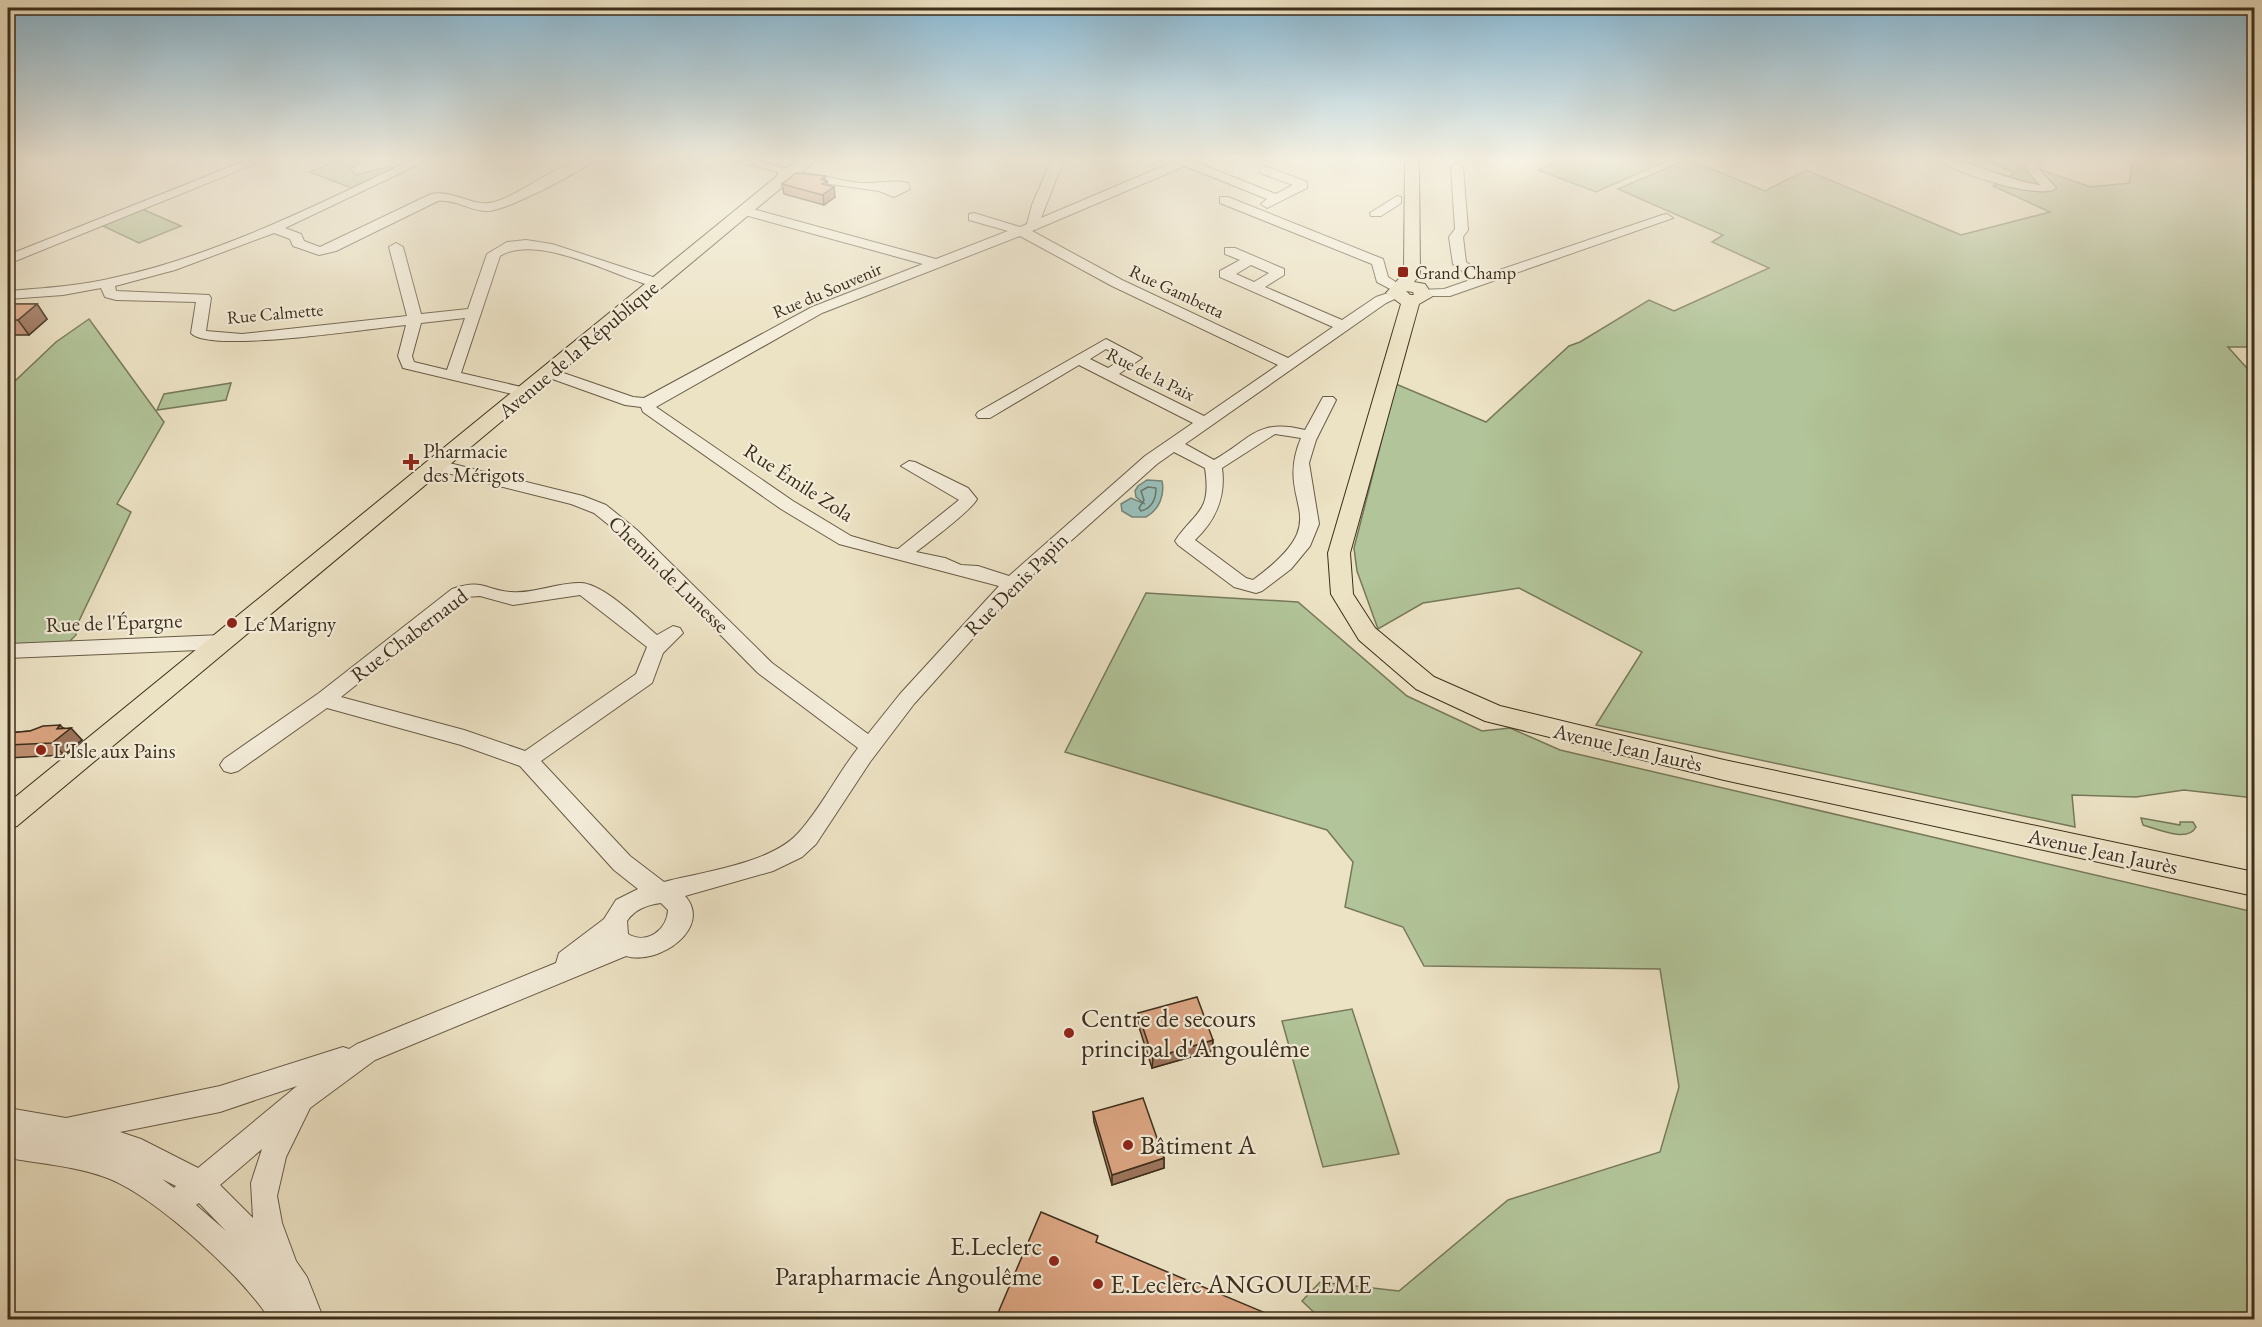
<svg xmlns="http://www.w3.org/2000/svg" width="2262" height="1327" font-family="'EB Garamond',serif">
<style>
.green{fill:#b2c499;stroke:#77795a;stroke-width:1.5}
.water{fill:#99bdb7;stroke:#748479;stroke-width:1.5}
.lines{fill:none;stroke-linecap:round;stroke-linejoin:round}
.shore{stroke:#6a7669;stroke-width:1.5}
.minor-casing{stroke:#685b45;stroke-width:2}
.major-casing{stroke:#3c2e1b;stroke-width:2}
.minor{fill:#f3ecd9;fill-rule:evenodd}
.major{fill:#ece2c4;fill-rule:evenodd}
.wall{fill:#be8f71;stroke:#3c2e1b;stroke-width:1.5}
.shaded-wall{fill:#9b745c;stroke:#3c2e1b;stroke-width:1.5}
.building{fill:#dda683;stroke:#3c2e1b;stroke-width:1.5}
.poi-dot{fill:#8f2418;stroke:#f3ecd9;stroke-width:2}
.labels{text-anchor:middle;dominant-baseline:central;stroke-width:4.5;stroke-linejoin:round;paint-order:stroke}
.far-poi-label{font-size:18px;fill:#3c2e1b;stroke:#f3ecd9;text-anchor:start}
.far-street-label{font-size:18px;fill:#3c2e1b;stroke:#f3ecd9}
.street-label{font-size:21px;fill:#3c2e1b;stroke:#f3ecd9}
.poi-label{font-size:21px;fill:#3c2e1b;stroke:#f3ecd9;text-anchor:start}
.near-poi-label{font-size:26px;fill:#3c2e1b;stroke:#f3ecd9;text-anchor:start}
</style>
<rect width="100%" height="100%" fill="#ece2c4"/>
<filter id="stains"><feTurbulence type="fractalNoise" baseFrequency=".00333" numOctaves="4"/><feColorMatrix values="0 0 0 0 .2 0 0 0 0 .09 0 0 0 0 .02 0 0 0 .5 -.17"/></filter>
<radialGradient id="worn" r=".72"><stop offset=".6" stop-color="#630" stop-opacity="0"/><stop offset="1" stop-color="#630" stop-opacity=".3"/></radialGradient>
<path class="green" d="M341,159H365L350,169L356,175L391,166L394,168L351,188L310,172Z
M1565,159H1671L1596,192L1538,170Z
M1688,159L1765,191L1806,170L1961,235L2050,212L1993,186L2015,173L1983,159H2030V166L2091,187L2129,183L2132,165L2126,159H2254V347H2228L2254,376V798L2184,790L2136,797L2072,795L2075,827L1596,725L1642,652L1519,588L1423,603L1378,629L1357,571L1354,548L1396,384L1486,422L1569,346L1580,342L1649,300L1674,311L1769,268L1712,242L1723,235L1618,189Z
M142,209L181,226L139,243L101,225Z
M89,319L164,422L117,504L131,512L78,623L76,635L67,644L8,646V380H16L56,342Z
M231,383L226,400L157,410L164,394Z
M1146,593L1298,602L1407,696L1482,731L1510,728L1560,750L2254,912V1319H1321L1302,1301L1320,1282L1399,1291L1508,1200L1660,1152L1679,1087L1660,969L1424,966L1403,927L1345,907L1353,862L1327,830L1065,752Z
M2141,818L2180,825V822H2193L2196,827C2188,843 2157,829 2143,825Z
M1352,1009L1399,1154L1323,1167L1282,1021Z"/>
<path class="water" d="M1147,480L1162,481C1165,495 1159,510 1146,517H1132L1122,511L1121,504L1131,498L1145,504L1136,497L1135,491L1138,486Z"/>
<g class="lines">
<path class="shore" d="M1148,487L1156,488C1156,499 1152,508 1141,511L1139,508L1144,500L1141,491Z"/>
<defs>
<path id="minor" d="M250,159H267L8,264V255Z
M414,159H430L285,228L301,234L304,241L320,247L431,194C453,189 473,208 494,202C528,192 559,159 595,159C581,172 506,211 487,211C470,211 455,199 438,201L336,251L319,255L293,246L290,239L274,233L175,270L115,286L116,291L209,295L211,298L206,331L242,334L407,316L389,247L396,243L403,247L421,314L468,309L487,254L507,242L526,240L552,244L662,280L664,283L657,287L652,286C612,275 537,233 500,256L461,373L530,389L533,392L530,395L525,397L403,368L398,356L406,325C372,328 209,354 191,333L196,302L116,300L105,297L101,288L63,295L8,299V291C45,288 81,286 117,277C221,254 318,204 414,159ZM465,318L447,370L414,362L412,356L421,323Z
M729,159H752L795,171L789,175Z
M1052,159H1064L1041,218L1180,159H1197L1195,162L1276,194L1293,185L1260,173V167H1268L1307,182V188L1267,208L1261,204L1267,199L1185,166L1032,231L1122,280L1288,358L1333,327L1220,277V271L1240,260L1225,254V248H1235L1284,269V275L1265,287L1342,320L1376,297L1394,291L1377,282L1372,264L1220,203V197H1228L1383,259L1388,277L1405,288L1400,292L1403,295L1386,303L1185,444L1214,460C1252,439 1256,418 1305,430L1323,397H1333L1336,400L1316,440L1309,463L1319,524L1310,546L1291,569L1262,591L1256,593L1234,587L1178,545L1175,541C1195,511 1212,513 1205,468L1174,452L1157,464L1018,588L914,704L870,762L816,844L802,857L773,871L685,896C713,927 660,966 626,956L375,1060L310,1108L286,1157L277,1196L282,1223L296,1261L307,1277L324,1320H270C244,1277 156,1198 110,1179C77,1166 42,1164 8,1158V1108L66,1118L220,1086L343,1047L349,1049L357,1044L556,963L559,953L604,919L616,900L638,889L614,870L520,766L461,745L327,708L238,771L231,773L224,771L220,765L224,759L319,693L452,589C483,578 485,590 511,592C535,594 558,582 581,583C604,584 639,620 657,635L673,626L680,628L683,633L663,653L652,683L541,761L630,856L664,882C703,872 774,863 800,831C822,806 837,775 858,748L758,673L625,538L594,513L571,504L431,469L429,465L437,460L583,496L606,505L637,530L772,663L868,734L900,694L999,586L839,544L781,509L643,412L641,407L625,405L544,376L541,373L549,368L633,397L644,398L812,307L923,264L741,214V208H749L936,259L1008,231L969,220V214L974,213L1020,227L1027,224L1032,205ZM1020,236L1112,286L1278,365L1204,416L1119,374L1142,358L1106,339L978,412L976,415L978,418H990L1079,365L1193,423L1145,456L1009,576L978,566L961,565L945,558L916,552C930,541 971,511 977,499L968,488L915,462L909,461L901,466L959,500L898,549L892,548L851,536L793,501L656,407L822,313ZM1251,265L1269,273L1254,282L1236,274ZM1106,349L1124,358L1108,368L1090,359ZM1275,434L1301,438C1272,508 1342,515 1253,580L1246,578L1195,540C1216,520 1226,497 1222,468ZM580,595L647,647L636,674L525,751L464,730L341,697L466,597L480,596L513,605ZM661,903L668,910C667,930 647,945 628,934L627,921C635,909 647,905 661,903ZM297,1086L198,1168L141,1139L120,1132L220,1112ZM262,1149L251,1183L253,1218L220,1185ZM162,1179L176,1186L174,1188ZM199,1203L226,1231L196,1205Z
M1936,159C1971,159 2004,180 2040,185L2026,169L2028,159H2040L2038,168L2056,188C2042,201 1951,172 1936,159Z
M1457,163L1463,167L1468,230L1463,237L1466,262L1485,275L1662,215L1667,214L1673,218L1450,296H1419V290L1444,289L1473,279L1453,264L1449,237L1455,229L1451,167Z
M799,172C820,174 840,181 861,183C878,184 892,179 908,183L910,189L894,197L879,191L795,179V173Z
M1397,196L1401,197V203L1381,216H1371L1370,213Z
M222,635L229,637L232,642L229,647L222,649L8,658V644Z"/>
<path id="major" d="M799,159H816L802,172L800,176L793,178L17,826L8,829V803L776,177L780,168L788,167Z
M1405,159H1419L1420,274L1414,282L1425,284L1433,296L1419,304L1350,553L1353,594L1375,628L1434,677L1500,706L1724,760L2254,872V896L1724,780L1485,721L1416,689L1359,640L1331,594L1328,553L1401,304L1386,293L1404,273ZM1406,291L1413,292L1414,295H1410Z"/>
</defs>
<use href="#minor" class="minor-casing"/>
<use href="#major" class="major-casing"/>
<use href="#minor" class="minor"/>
<use href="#major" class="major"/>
</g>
<path class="wall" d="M825,180L835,197L824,205L784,194L782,184Z
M8,304H37L47,319L29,335H8Z
M64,728L82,740L64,755L8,758V733Z
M1138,1013L1213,1040L1212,1051L1152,1068L1138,1024Z
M1093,1112L1164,1158V1168L1112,1185L1094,1122Z"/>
<path class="shaded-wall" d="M825,176L826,182L827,181L829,190L834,187L835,197L824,205L821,179Z
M37,304L47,319L29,335L18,320Z
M60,725L66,731L71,728L82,740L64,755L52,743L57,729Z
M1213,1040L1212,1051L1152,1068L1153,1058Z
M1164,1158V1168L1112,1185V1175Z"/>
<path class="building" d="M796,173L825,176L821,179L827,181L822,184L834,187L822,195L782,184Z
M8,304H37L18,320H8Z
M60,725L57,729L71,728L52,743L8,745V733L30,731L43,726Z
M1197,997L1213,1040L1153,1058L1138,1013Z
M1143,1098L1164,1158L1112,1175L1093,1112Z
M1041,1212L1098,1236L1096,1242L1282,1320H995Z"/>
<linearGradient id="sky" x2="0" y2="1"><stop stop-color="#88b8d4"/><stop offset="0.46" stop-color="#f6f2e4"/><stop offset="1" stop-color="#f6f2e4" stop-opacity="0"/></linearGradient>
<rect width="2262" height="345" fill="url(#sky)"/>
<g class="poi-dot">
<rect x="1397" y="266" width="12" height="12" rx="3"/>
<path d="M408 453h6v6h6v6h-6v6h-6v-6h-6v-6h6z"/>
<circle cx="232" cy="623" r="6"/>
<circle cx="41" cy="750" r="6"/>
<circle cx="1069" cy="1033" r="6"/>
<circle cx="1128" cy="1145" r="6"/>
<circle cx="1054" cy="1261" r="6"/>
<circle cx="1098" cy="1284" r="6"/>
</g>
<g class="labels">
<g class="far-poi-label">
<text x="1415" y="272">Grand Champ</text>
</g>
<g class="far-street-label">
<text transform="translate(827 290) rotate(-23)">Rue du Souvenir</text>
<text transform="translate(1177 291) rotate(25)">Rue Gambetta</text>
<text transform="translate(275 313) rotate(-5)">Rue Calmette</text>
<text transform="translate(1151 374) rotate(27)">Rue de la Paix</text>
</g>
<g class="street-label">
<text transform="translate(578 349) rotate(-40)">Avenue de la République</text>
<text transform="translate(799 482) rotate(33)">Rue Émile Zola</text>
<text transform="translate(669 574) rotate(44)">Chemin de Lunesse</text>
<text transform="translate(1016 584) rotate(-45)">Rue Denis Papin</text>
<text transform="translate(114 622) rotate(-2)">Rue de l'Épargne</text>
<text transform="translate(409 635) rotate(-37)">Rue Chabernaud</text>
<text transform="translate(1628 747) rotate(13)">Avenue Jean Jaurès</text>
<text transform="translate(2103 851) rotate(12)">Avenue Jean Jaurès</text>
</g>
<g class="poi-label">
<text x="423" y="450">Pharmacie<tspan x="423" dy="24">des Mérigots</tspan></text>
<text x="244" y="623">Le Marigny</text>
<text x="53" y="750">L'Isle aux Pains</text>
</g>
<g class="near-poi-label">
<text x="1081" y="1018">Centre de secours<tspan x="1081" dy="30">principal d'Angoulême</tspan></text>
<text x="1140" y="1145">Bâtiment A</text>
<text x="1042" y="1246" text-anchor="end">E.Leclerc<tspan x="1042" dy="30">Parapharmacie Angoulême</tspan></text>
<text x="1110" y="1284">E.Leclerc ANGOULEME</text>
</g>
</g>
<rect width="2262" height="1327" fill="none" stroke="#ece2c4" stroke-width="30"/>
<rect x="9" y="9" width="2244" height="1309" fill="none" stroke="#3c2e1b" stroke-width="3"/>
<rect x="15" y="15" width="2232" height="1297" fill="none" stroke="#3c2e1b" stroke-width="1.5"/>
<rect width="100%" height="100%" filter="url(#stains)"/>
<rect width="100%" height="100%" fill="url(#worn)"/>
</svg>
